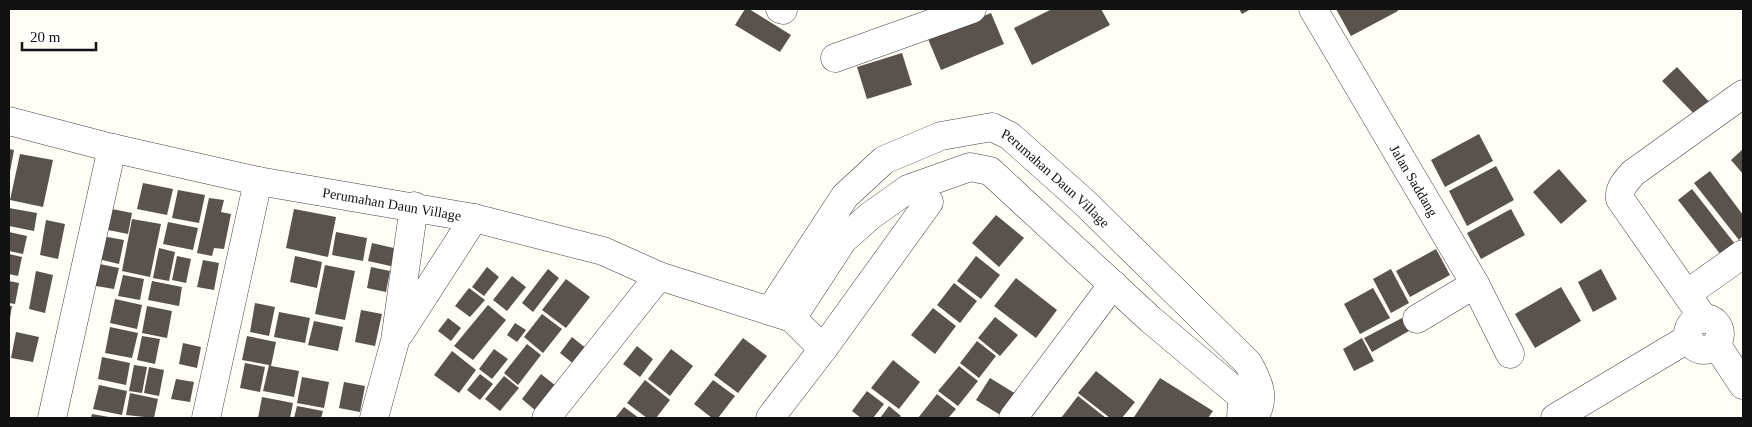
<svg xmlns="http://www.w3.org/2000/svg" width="1752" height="427" font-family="Georgia,serif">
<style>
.building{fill:#5a524d}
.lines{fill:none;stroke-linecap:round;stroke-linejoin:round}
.minor-casing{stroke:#444;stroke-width:29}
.minor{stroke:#fff;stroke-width:28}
.labels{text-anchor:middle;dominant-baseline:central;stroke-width:5;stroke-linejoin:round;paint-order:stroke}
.street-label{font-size:14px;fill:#111;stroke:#fff}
</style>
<rect width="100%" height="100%" fill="#fffdf5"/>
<path class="building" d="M745,9H749L791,35L780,52L735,25Z
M1052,9H1101L1110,25L1032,65L1014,28Z
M1239,9H1251L1242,14Z
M1336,9H1397L1398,11L1351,36Z
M991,13L1004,44L941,70L928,39Z
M902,53L912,85L867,99L857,67Z
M1677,67L1712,105L1698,118L1662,81Z
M1479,134L1493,161L1445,187L1431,160Z
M9,149L14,150L10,172H9Z
M1743,149V174L1731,160Z
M20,154L53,160L43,207L10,200Z
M1496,166L1514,200L1467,226L1449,191Z
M1559,169L1587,201L1561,224L1533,192Z
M1710,171L1743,215V236L1739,240L1694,183Z
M143,183L173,189L167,215L137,209Z
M1692,189L1735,244L1721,255L1678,200Z
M178,190L205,195L199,223L172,218Z
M209,198L224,200L221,212L231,214L224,249L214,248L212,256L197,253Z
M9,208L37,213L34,231L9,226Z
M112,209L132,213L128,234L108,230Z
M294,209L336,217L328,257L286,248Z
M1511,209L1525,235L1481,259L1467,233Z
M996,215L1024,238L999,267L972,243Z
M132,219L161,224L150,277L122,271Z
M46,220L65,224L58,259L40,255Z
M168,222L198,228L193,250L163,244Z
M9,232L27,236L23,254L9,251Z
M336,232L367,238L363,261L332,255Z
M102,236L124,240L119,264L98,259Z
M372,243L398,249L395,267L368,261Z
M159,248L175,252L169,281L153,278Z
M1436,249L1450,275L1410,297L1396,271Z
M9,254L22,257L18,276L9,274Z
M177,256L191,259L186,283L172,280Z
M295,256L322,262L317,288L290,282Z
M976,256L1000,275L981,299L957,281Z
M203,260L219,263L214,290L197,287Z
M95,263L119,268L114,289L90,285Z
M325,265L355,271L345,320L315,314Z
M371,267L390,271L386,292L367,288Z
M487,267L499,277L484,296L472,287Z
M548,269L559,278L533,312L522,303Z
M1391,269L1409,303L1391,313L1373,279Z
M1601,269L1617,299L1593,312L1578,282Z
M36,271L53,275L45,313L29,309Z
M123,275L144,279L140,300L118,296Z
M512,276L526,287L507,311L493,300Z
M1016,278L1057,310L1036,338L994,306Z
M566,279L590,297L566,328L542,310Z
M9,281L19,283L15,304L9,303Z
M152,281L182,287L179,306L148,300Z
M954,283L977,301L960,323L937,305Z
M1561,287L1581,321L1535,348L1515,314Z
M469,288L485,300L470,317L455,306Z
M1373,288L1390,318L1360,334L1344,304Z
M115,299L142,305L137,329L110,323Z
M255,303L275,307L269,336L250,332Z
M488,305L506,320L473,360L454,346Z
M9,306H12L10,318H9Z
M147,306L172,311L167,338L142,333Z
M933,308L956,326L935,354L911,335Z
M361,310L382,314L375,346L355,342Z
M279,312L310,318L305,343L274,337Z
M542,314L562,329L543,353L524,337Z
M995,317L1018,335L1000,356L978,338Z
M448,318L461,328L451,341L438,331Z
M1402,318L1409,331L1372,352L1364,338Z
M314,321L343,327L338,351L308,345Z
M515,323L526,330L517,342L507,335Z
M110,327L138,333L132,358L105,353Z
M16,332L39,337L33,362L11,358Z
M142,336L160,339L155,364L137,360Z
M247,336L276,342L271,366L299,371L294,397L263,391L269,365L242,360Z
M572,337L587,349L575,365L560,353Z
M743,338L767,356L738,393L714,375Z
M1362,338L1374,361L1354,371L1343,349Z
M977,341L996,356L979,378L960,363Z
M183,343L201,347L197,368L179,364Z
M527,344L541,355L518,385L504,373Z
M637,346L653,359L640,377L623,364Z
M494,349L508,359L492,379L479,369Z
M671,349L693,366L670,396L648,379Z
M452,351L476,370L459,393L434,375Z
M102,357L130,363L126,385L98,379Z
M893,360L920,382L899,409L871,388Z
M245,363L265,367L260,392L240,388Z
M134,365L147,367L142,393L129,391Z
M959,366L978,381L958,406L938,391Z
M149,367L164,370L159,396L144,393Z
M1096,371L1135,402L1122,418H1110L1078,393Z
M480,374L493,384L480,400L467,390Z
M541,374L556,386L536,411L522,399Z
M504,376L519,388L500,411L485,399Z
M302,377L329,382L324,408L297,403Z
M990,378L1016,394L1002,416L976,400Z
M1160,378L1213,411L1208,418L1134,417Z
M176,379L194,382L190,402L171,399Z
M645,380L670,400L656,418H647L627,403Z
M713,380L735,396L718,418H712L694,404Z
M344,382L365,386L360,412L339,408Z
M99,385L127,391L122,415L93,409Z
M867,391L884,404L873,418H861L852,411Z
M130,393L158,399L154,418L126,415Z
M937,394L956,409L948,418H918Z
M1078,396L1106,418H1061Z
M262,397L293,403L290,418H258Z
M297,406L323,411L321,418H294Z
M889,406L901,416L899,418H880Z
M624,407L639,418H615Z
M92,414L109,417V418H91Z"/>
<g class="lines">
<defs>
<g id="minor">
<path d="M780,9L783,10"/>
<path id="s1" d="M1313,9L1475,284L1510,354"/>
<path d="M835,58L972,9"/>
<path id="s2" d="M9,121L112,148L258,181L474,218L603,251L659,276L792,318L823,349"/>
<path d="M1688,293L1743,254"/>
<path id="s3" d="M770,311L845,196L884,160L941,136L992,127L1010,136L1085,203L1248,363C1259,383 1266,397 1254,418"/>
<path d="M792,318L843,240L870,216L908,189L970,167L990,171L1150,319L1239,394L1242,399L1241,418"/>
<circle cx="1704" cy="334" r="16"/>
<path d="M1417,319L1475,284"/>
<path d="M1704,319L1620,199C1619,188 1625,182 1633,173L1743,94"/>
<path d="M400,333L474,218"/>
<path d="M1716,344L1743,385"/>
<path d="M52,418L112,148"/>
<path d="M206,418L258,181"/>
<path d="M374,418L395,341L414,206"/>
<path d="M546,418L659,276"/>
<path d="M770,418L823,349L929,202"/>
<path d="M1013,418L1113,284"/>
<path d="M1555,418L1689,338"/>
</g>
</defs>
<use href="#minor" class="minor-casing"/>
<use href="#minor" class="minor"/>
</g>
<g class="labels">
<g class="street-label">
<text stroke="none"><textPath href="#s3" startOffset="386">Perumahan Daun Village</textPath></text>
<text stroke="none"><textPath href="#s1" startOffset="199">Jalan Saddang</textPath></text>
<text stroke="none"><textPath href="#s2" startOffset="392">Perumahan Daun Village</textPath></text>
</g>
</g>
<rect width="1752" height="427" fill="none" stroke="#111111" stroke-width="20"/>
<path d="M22 42v8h74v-8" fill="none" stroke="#111111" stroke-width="2.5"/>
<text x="30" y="42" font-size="15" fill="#111111" stroke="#ffffff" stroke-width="4" paint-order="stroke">20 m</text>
</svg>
